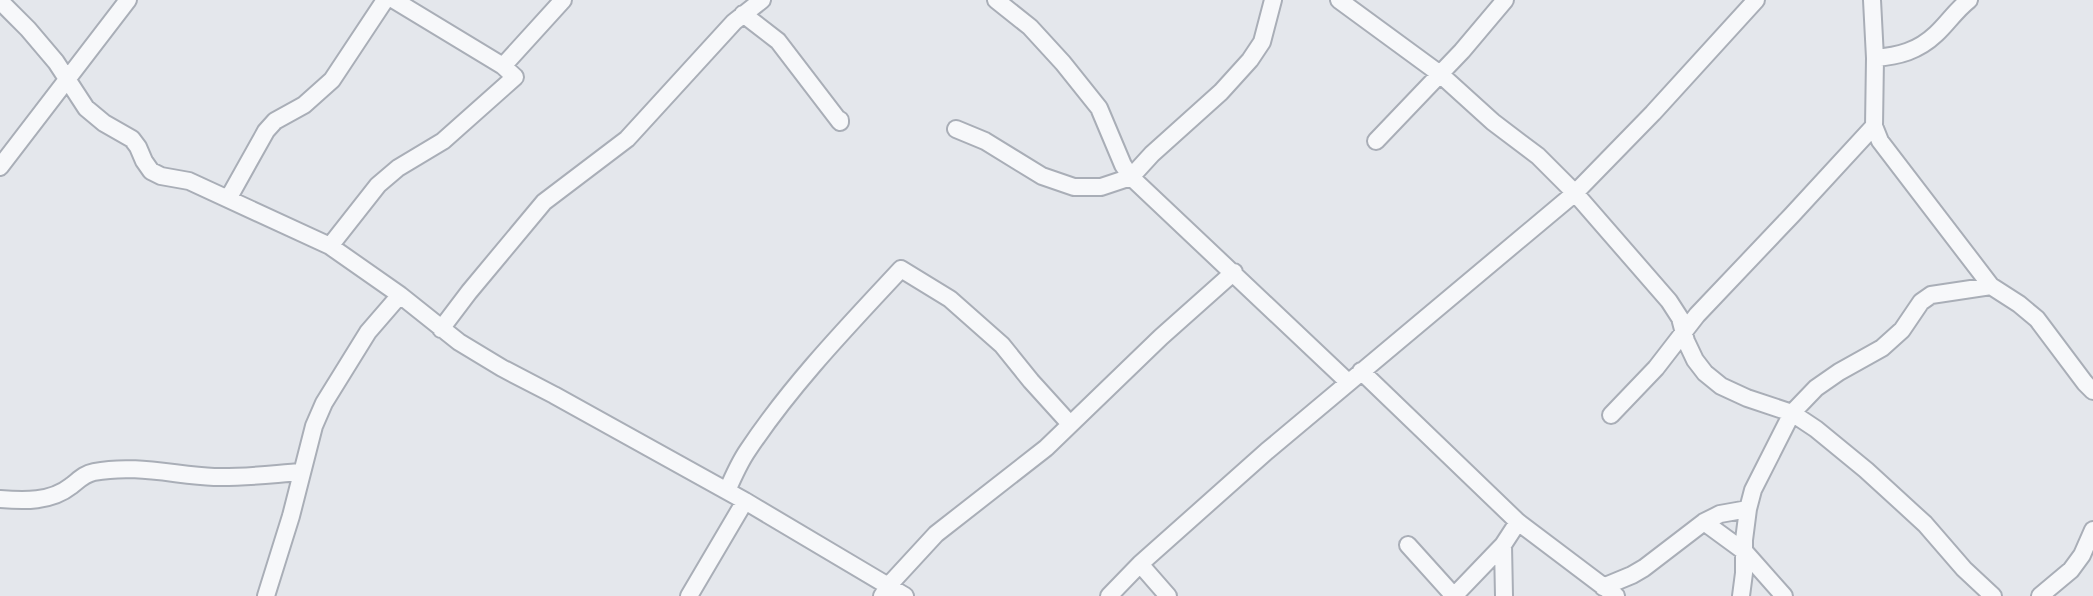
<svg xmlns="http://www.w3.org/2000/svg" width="2093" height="596" font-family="Signika,sans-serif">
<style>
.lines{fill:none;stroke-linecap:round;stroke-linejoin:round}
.minor-casing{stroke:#a9aeb7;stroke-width:20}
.minor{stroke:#f7f8fa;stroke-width:16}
</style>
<rect width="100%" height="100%" fill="#e4e7ec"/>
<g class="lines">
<defs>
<path id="minor" d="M996,0L1030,27L1063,63L1099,108L1123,165L1131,177L1348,382
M1339,0L1440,74L1493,122L1538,156L1575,193L1669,301L1680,318L1686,341L1695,360L1705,373L1721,386L1747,398L1792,413L1816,429L1866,470L1925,524L1964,569L1993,596
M1872,0L1875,58L1874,126L1880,141L1991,286L2019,304L2037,319L2085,383L2093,391
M0,1L28,29L56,62L86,108L104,123L132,139L138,147L144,161L151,171L161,176L189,181L330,246L400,295L459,342L502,368L554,395L745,501L905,596
M743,14L778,41L840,122V120
M1875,58C1899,56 1918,51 1936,34C1947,24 1956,10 1969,0
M503,66L563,0
M956,129L985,141L1042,176L1074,187H1101L1131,177L1152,154L1221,92L1250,60L1262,42L1273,0
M1376,141L1462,51L1505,0
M0,167L128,0
M228,199L266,131L275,121L304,105L332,80L385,0
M330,246L378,185L398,168L443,141L515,77L503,66L394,0
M441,329L469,292L544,202L627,139L734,22L762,0
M1361,371L1518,522L1616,596
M1611,415L1656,368L1697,315L1792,215L1874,126
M727,491C733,477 739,463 748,450C792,384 847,327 901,269L950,299L1002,345L1031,381L1070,424
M0,499C24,501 51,502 71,486C79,480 84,474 94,472C135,464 174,475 214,477C243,478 273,474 302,472
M1704,522L1745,552L1784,596
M1408,545L1454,596
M1503,545L1504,596
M1140,564L1168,596
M1603,587L1632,575L1644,568L1704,522L1720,514L1748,509
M266,596L291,516L314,426L324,403L368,332L400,295
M689,596L745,501
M882,596L889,585L936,534L1046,448L1161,337L1234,272
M1109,596L1140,564L1267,451L1575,193L1653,113L1756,0
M1454,596L1503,545L1518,522
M1741,596L1744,573V540L1748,509L1753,490L1792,413L1816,388L1839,372L1882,348L1902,330L1921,302L1931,295L1991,286
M2040,596L2071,570L2082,555L2093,530"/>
</defs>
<use href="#minor" class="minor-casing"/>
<use href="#minor" class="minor"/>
</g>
</svg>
